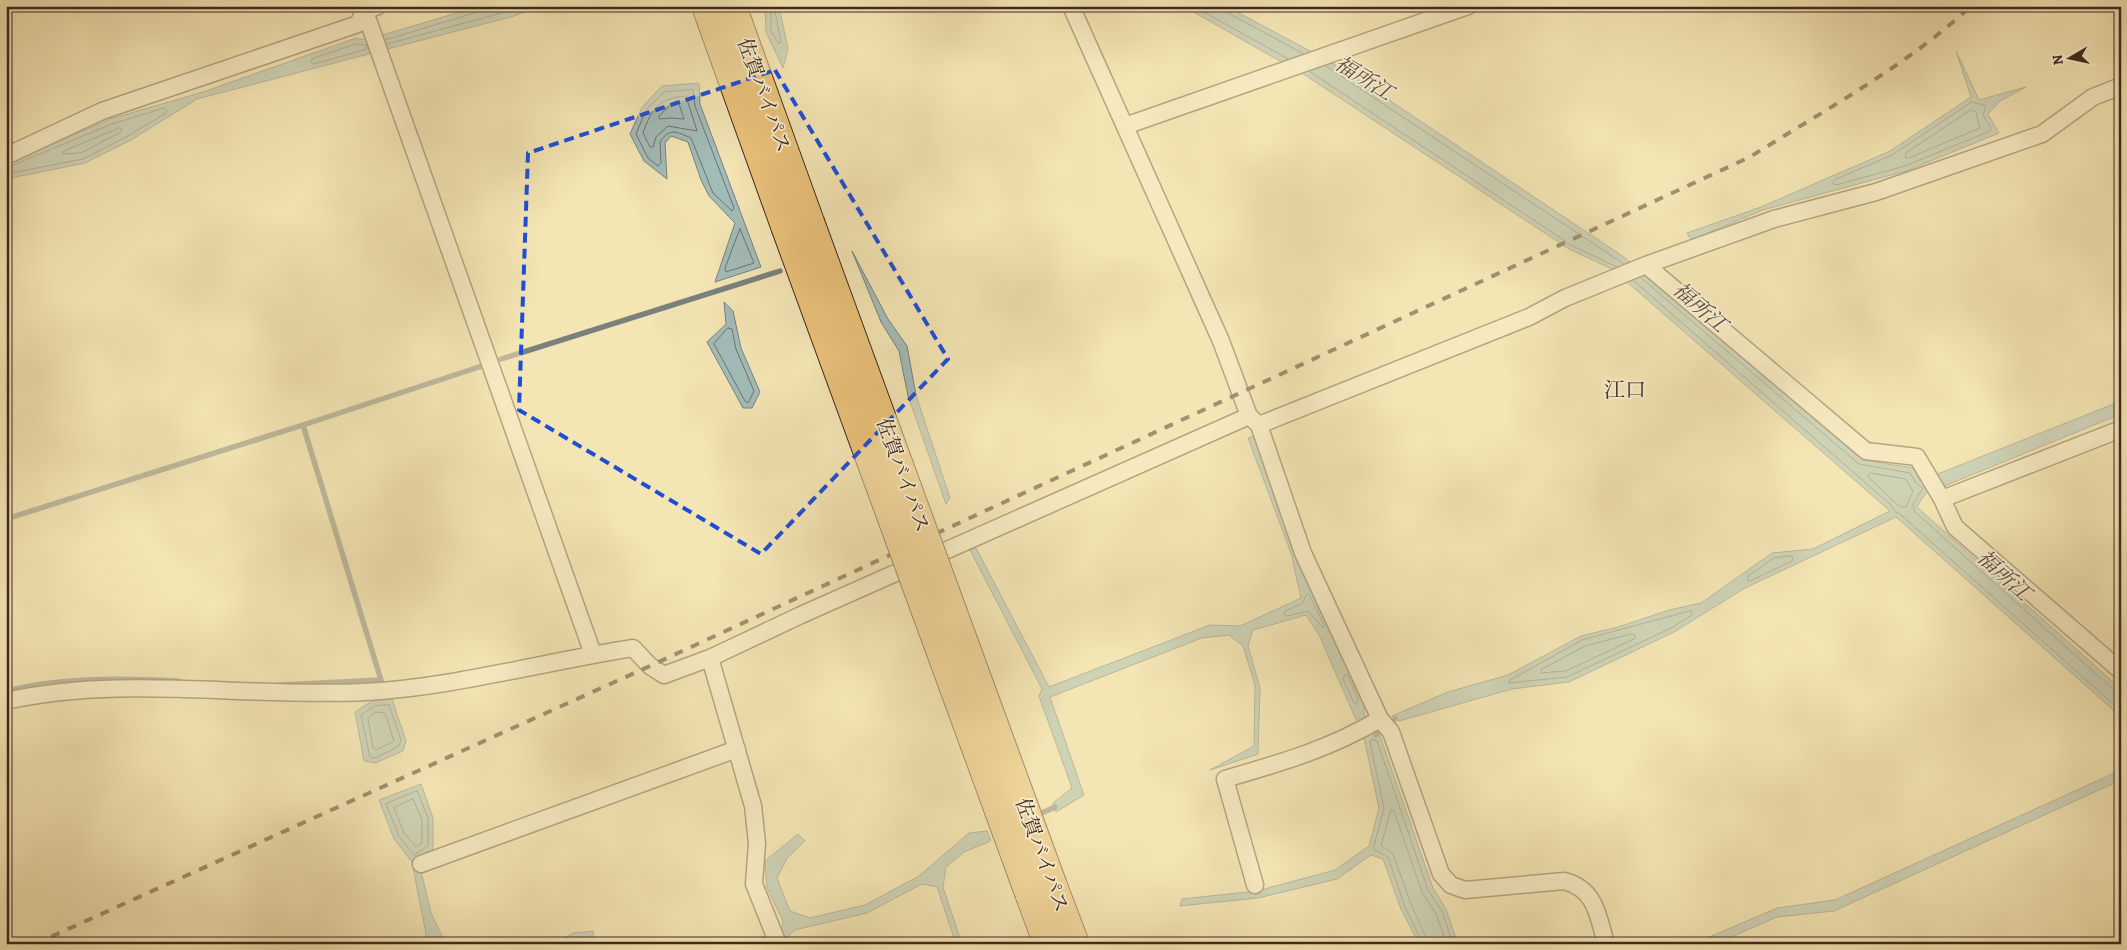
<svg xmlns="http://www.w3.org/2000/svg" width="2127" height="950" font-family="Alegreya,'Noto Serif JP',serif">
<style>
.water{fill:#a2bcb9;stroke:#7a817c}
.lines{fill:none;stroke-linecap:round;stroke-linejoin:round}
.shore{stroke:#70726c;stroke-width:1}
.stream{stroke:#7a817c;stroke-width:5.5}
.street-casing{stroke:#6c5845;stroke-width:19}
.highway-casing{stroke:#3f2920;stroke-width:30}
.street{stroke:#f8eece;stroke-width:16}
.highway{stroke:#eac27a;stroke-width:28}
.rail{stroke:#3f2920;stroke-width:4;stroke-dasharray:9 9;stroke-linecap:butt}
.highway-bridge-casing{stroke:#3f2920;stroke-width:30;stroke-linecap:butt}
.highway-bridge{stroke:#eac27a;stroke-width:28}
.marked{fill:none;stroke:#1d4ed8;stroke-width:4;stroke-dasharray:10 6;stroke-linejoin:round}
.labels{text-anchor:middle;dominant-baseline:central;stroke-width:4;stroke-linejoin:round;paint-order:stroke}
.street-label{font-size:20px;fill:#3f2920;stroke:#f8eece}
.water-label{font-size:21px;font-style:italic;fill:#584e46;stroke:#f8eece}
.neighbourhood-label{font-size:21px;fill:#3f2920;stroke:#f8eece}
</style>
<rect width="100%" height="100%" fill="#f4e5b4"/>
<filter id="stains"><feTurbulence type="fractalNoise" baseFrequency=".004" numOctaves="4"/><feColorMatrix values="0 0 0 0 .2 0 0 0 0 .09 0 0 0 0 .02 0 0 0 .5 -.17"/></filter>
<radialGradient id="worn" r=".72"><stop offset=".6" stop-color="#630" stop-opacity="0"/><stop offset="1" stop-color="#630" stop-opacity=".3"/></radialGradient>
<path class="water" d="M480,6H541L514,16L197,99L131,140L85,163L6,179V164L110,119L203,92L356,38L366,40Z
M765,6H779L788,49L783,68L766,32Z
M1183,6H1226L1338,66L1624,257L1863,460L1913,468L1920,481L2121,401V414L1925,494L1917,507L2121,689V717L1896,517L1745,588L1674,632L1569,682L1512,689L1399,721L1392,716L1448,692L1508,675L1581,636L1618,627L1669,610L1701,603L1772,553L1813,549L1890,511L1612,269L1569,249L1308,77Z
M1956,51L1979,100L2026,87L2000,101L1988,114L1999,133L1906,171L1763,210L1691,240L1687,233L1761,207L1890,151L1971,97Z
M699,83L700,104L761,267L715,282L735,223L709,196L701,180L688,142L671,136L665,143L667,179L644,161L630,134L642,107L662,86Z
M852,251L888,319L907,346L916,395L950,498L946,504L908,396L899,351L881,322Z
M724,302L733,311L741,348L760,392L752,408H743L707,342L726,324Z
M1254,436L1363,698L1365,722L1371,733L1380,736L1433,888L1446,909L1458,944H1419L1401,909L1383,859L1371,855L1337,879L1258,898L1180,906L1182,899L1257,891L1335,870L1369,846L1379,808L1364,738L1319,635L1306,615L1253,630L1248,646L1260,688L1258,754L1210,770L1254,746L1255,685L1243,646L1229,635L1202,638L1050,697L1084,795L1056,812L1053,803L1072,788L1039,696L1042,689L970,550L976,548L1049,687L1210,625L1240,626L1301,598L1291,553L1248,438Z
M392,699L406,741L403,751L375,763L364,761L355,712L372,701Z
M2121,770V780L1834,911L1777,917L1715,944H1693L1777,908L1835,900Z
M421,784L433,818V851L418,859L431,913L446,944H423L426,934L412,862L394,839L379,800Z
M987,831L991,841L964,852L946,867L943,887L962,944H956L937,887L922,884L867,913L795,930L780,944H753L763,937L769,939L781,933L783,921L767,888L765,861L798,834L805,841L787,858L777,878L790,911L810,918L865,905L919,876L969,833Z
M593,931L595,942L592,944H556L573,933Z"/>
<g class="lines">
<path class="shore" d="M1193,6L1288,59
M1225,6L1228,13L1304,54
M773,10L775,12L781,41L779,44L771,31V12Z
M385,40L474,13L478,6
M356,44L366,45L367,49L314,64L311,62L312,59Z
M387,44L527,6
M1326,66L1624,264
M1309,71L1571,245L1617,267
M693,90L695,106L734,208L732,211L713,193L691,138C677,132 670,127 660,142L661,163L658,166L648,158L636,134L646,110L664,92Z
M686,96L697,131L668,126L656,137L653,147H650L643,133C652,108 659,98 686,96Z
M1972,102L1986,106L1983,115L1991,128L1990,131L1905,166L1836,185L1833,184L1834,180L1892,155Z
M679,104L684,119L671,118L659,119V116L670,105Z
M1971,110L1976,112L1980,128L1909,158L1905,157L1906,153Z
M120,128L122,129L121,132L81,153L62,154L64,151Z
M6,168L112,124L164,108L167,110L166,113L128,136L83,159L6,174
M740,229L754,263L726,272L725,269Z
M1640,277L1859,464L1910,473L1916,483L1923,488L1913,504L1914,511L2115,691L2121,693
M1633,280L1892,506L1895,512L1900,514L2121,711
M728,328L732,329L736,349L754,391L748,403L745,401L714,344Z
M1870,473L1906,479L1913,491L1906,507H1900L1868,477Z
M1791,556L1793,558L1792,561L1750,581L1747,580L1748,576L1774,558Z
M1309,594L1324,625L1323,628L1308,611L1287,616L1284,614L1285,611L1303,603L1306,595Z
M1691,611L1692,615L1671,628L1567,677L1509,683L1510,680L1582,640Z
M1632,634L1635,636L1634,639L1566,671L1541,673L1542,669L1585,646Z
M1345,675L1348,676L1358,699L1357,704L1354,703L1343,679Z
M389,705L401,740L399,746L375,758L370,757L361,715L374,706Z
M376,712L385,713L394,741L376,750L373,748L368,719Z
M417,791L428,818V846L414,855L399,836L386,804Z
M413,799L422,820V843L416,847L404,833L394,808Z
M1423,944L1405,907L1388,857L1373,849L1384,808L1370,742L1372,739L1377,741L1428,890L1442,911L1453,944
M1429,944L1411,904L1393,854L1381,845L1391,810L1394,811L1422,892L1436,914L1447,944"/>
<path class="stream" d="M501,359L780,271
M6,519L303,425L482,366
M280,685L381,680L303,425
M6,691C62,677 120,678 178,681
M1376,735L1395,719
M1035,816L1055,807"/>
<defs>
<path id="street" d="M363,6L593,654
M1071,6L1221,341L1249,416L1259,425L1303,553L1380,719L1391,732L1441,874L1451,885L1465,890L1564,881C1596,889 1598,916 1606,944
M1125,126L1468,6
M6,156L102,111L358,24L364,11L378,6
M1646,265L1866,451L1917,457L1942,499L1955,527L2121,671
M1259,425L1529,317L1565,298L1646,265L1774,219L1876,192L2042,134L2093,97L2121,86
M1942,499L2121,429
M710,658L753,806L757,843L754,884L778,944
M6,701C123,675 246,698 365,692C455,687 543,662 633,648L650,666L664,675L710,658L801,615L1249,416
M421,864L737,749
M1255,885L1225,779C1280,763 1330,749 1380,719"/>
<path id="highway" d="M706,6L785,226
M732,6L810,222
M1053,886L1075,944
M1029,893L1048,944"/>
</defs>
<use href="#street" class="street-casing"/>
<use href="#highway" class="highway-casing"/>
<use href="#street" class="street"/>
<use href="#highway" class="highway"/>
<path class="rail" d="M35,944L650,666L1750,157C1823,111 1908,65 1971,6"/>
<defs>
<path id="highway-bridge" d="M810,222L1053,886
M785,226L1029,893"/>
</defs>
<use href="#highway-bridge" class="highway-bridge-casing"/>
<use href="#highway-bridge" class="highway-bridge"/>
</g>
<path d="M0 0H2127V950H0ZM775,70L948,359L761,554L519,410L528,153Z" fill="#f4e5b4" fill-opacity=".55" fill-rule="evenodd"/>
<path class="marked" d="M775,70L948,359L761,554L519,410L528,153Z"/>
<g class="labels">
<g class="street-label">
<text transform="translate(764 95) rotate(70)">佐賀バイパス</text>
<text transform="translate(903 475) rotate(70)">佐賀バイパス</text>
<text transform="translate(1042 855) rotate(70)">佐賀バイパス</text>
</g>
<g class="water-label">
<text transform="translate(1364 78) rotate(32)">福所江</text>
<text transform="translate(1700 307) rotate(41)">福所江</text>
<text transform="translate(2004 575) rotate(42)">福所江</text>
</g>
<g class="neighbourhood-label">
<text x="1625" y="390">江口</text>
</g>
</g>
<rect width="2127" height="950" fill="none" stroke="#f4e5b4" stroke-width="25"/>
<rect x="8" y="8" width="2112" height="935" fill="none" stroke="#3f2920" stroke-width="2.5"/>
<rect x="12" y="12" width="2102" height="925" fill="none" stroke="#3f2920"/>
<g transform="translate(2070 58) rotate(261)" stroke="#f8eece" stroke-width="4" paint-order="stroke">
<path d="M0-4L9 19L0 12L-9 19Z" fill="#3f2920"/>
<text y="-8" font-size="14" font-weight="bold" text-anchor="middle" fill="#3f2920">N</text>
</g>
<rect width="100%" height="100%" filter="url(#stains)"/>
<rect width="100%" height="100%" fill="url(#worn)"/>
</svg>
